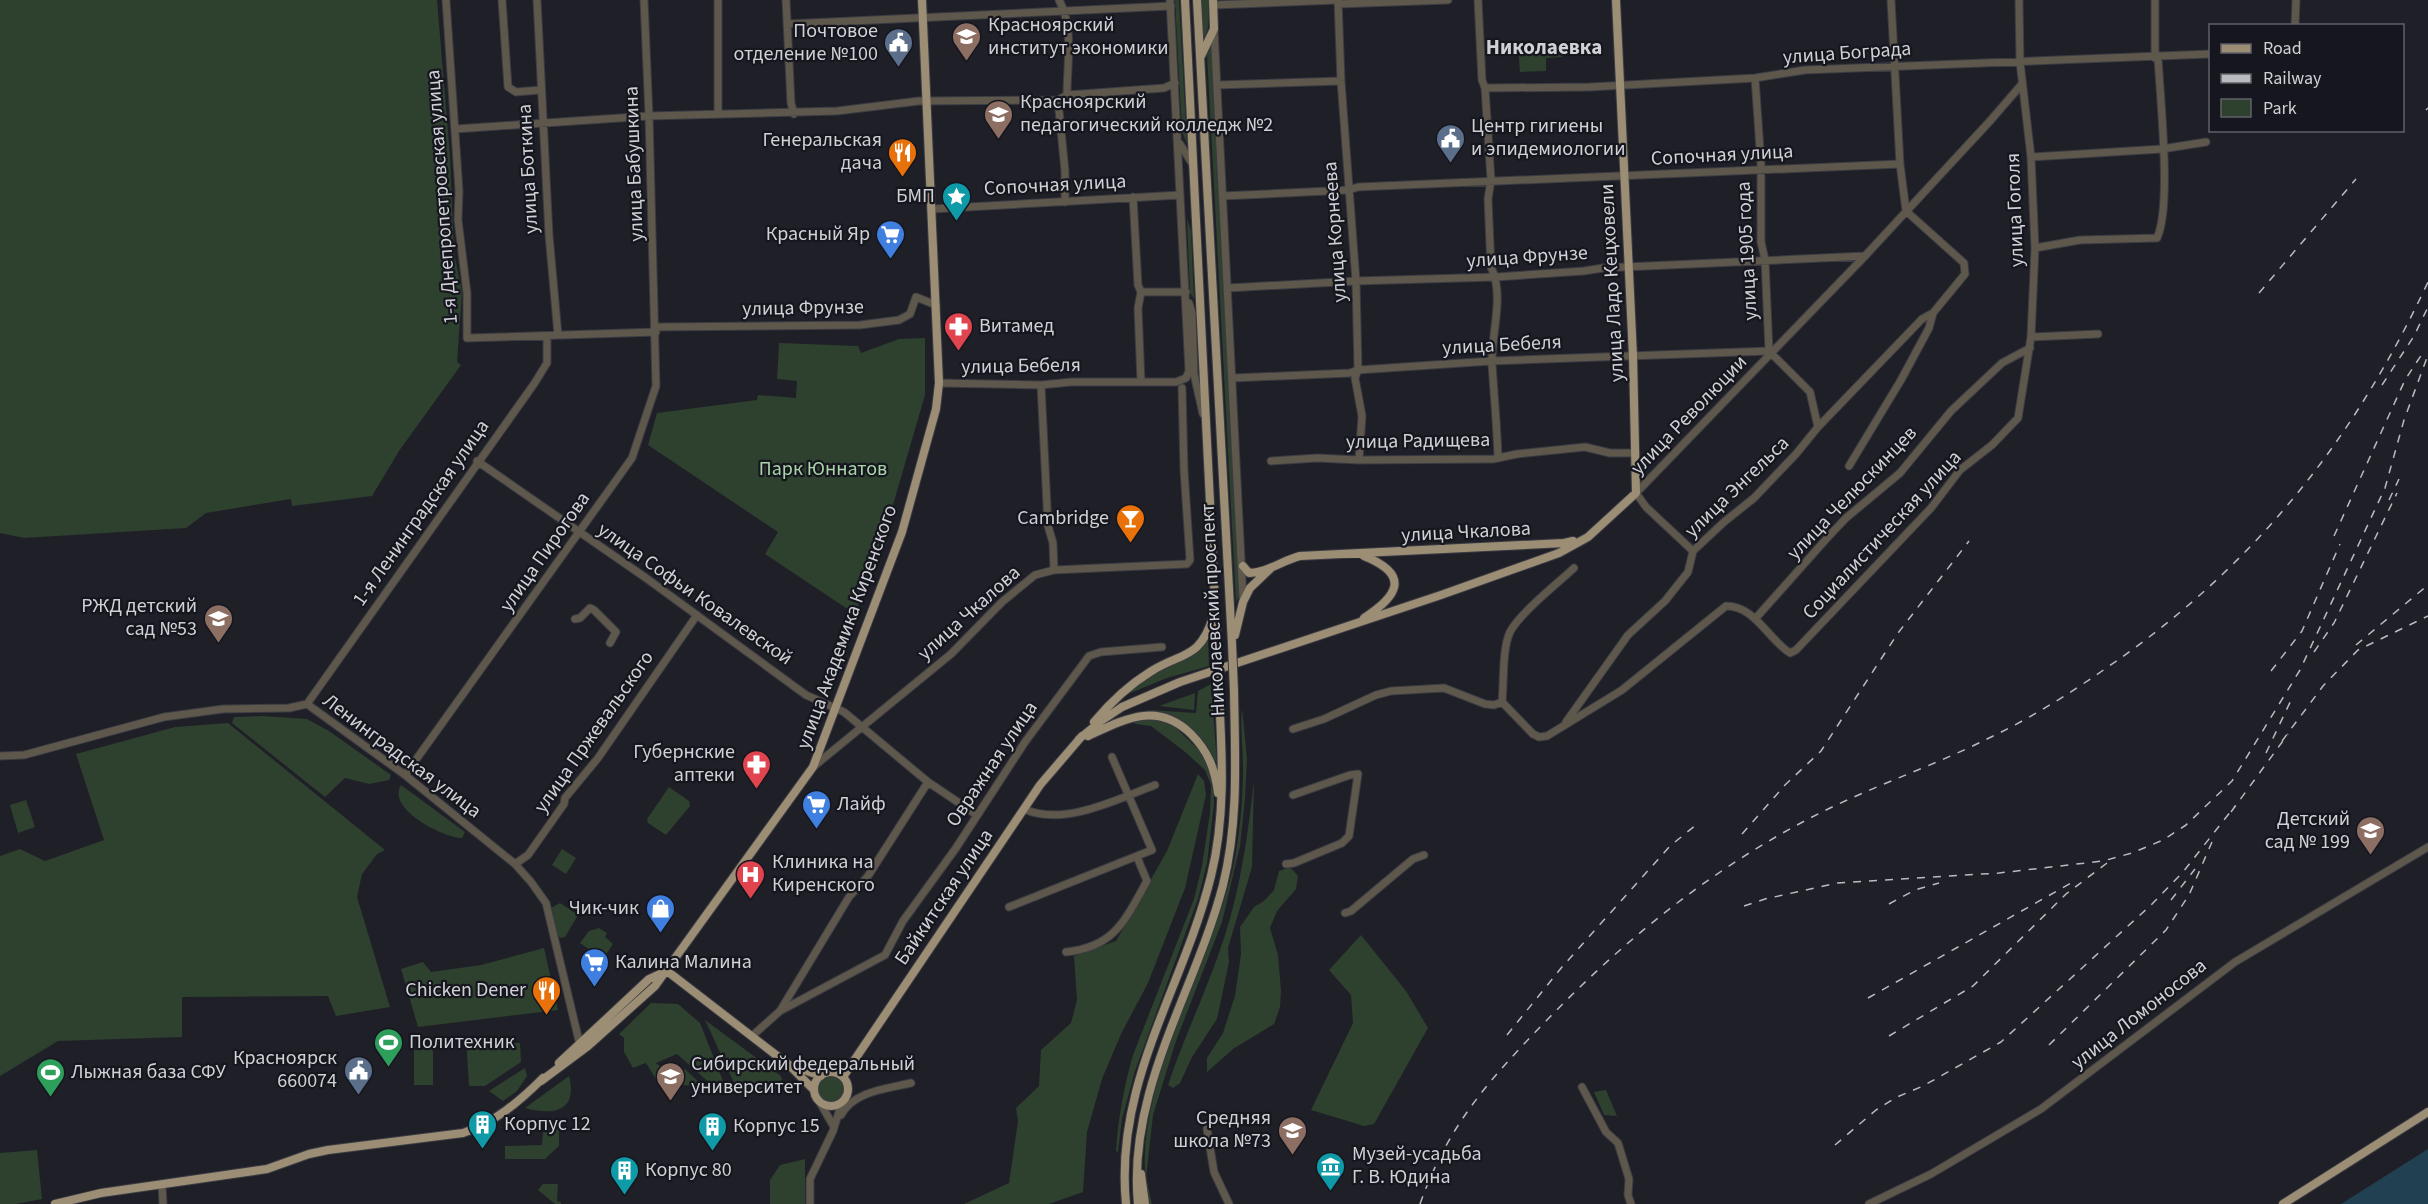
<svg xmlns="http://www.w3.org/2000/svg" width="2428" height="1204" font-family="'Source Sans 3',sans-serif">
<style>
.green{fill:#2e402e}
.water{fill:#214051}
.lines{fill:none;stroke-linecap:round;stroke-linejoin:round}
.minor-casing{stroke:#3b3b44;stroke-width:9}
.major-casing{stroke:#3b3b44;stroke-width:10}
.minor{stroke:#5e574b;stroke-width:7}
.major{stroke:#9c8e75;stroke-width:8}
.rail{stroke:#babac1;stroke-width:1.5;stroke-dasharray:8 8;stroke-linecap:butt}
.major-bridge-casing{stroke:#3b3b44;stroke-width:10;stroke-linecap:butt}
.major-bridge{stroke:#9c8e75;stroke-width:8}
.labels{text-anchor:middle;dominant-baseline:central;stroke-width:4.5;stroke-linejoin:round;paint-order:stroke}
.poi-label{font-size:20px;fill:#d0d0d7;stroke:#16161f;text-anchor:start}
.street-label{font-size:20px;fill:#d0d0d7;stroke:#16161f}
.park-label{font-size:20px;fill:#a9d5a8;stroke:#16161f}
.neighbourhood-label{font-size:21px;font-weight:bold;fill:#d0d0d7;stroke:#16161f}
</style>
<rect width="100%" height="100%" fill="#1f1f28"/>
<path class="green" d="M0,0H437L450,156L454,253L462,292L457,362L461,365L399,451L372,496L292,506L291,499L206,513L186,528L24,538L0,533Z
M1175,0H1179L1187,144L1182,132Z
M1201,0H1208C1208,15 1211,30 1202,43Z
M1562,43V57L1546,58V71L1520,72L1518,45Z
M1211,46L1240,595L1236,602L1207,54Z
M1187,218L1191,231L1194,299L1190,293Z
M925,338V395L886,529L855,614L765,554L778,532L648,445L657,413L757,400L758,395L796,398L797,381L777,379L779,343L858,346L861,353L899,339Z
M1208,639L1209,666L1167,678L1123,696L1148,676L1197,653Z
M1211,684L1217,763C1214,760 1213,756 1210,751C1197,728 1174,713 1148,710L1196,713L1198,691Z
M1195,693L1194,710L1159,706Z
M1242,708L1247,759L1245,799L1240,846L1222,922L1176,1041L1153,1115L1146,1178L1152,1204H1150C1122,1102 1213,965 1234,863C1240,831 1243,800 1243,768C1243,747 1240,729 1242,708Z
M263,716L307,719L329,731L391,775L389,780L369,784L345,778L325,797L232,723L234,717Z
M1156,719L1173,725L1207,758L1213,770L1214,804L1207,863L1198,899L1135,1071L1122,1119L1118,1152L1116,1151C1118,1119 1124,1086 1133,1055L1194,899L1202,866L1210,813L1211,785L1205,770L1184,751L1151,726L1135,724V720Z
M228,723L385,850L377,854L362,874L357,897L390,1007L336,1016L328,996L182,997V1037L58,1041L0,1076V856L20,849L45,861L104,840L76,754L175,727Z
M1198,774L1204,781L1206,795L1185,888L1148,983L1121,1034L1102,1079L1087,1132L1083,1192L1049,1204H964L1009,1183L1018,1121L1016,1108L1039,1086L1041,1050L1071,1023L1077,1000L1074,956L1116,941L1167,851Z
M1254,781L1252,867L1228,948L1229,962L1217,1019L1192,1057L1180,1083L1173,1088L1168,1085C1185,1034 1209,986 1225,935C1241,885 1248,833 1254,781Z
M401,785L465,832L462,838C444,838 386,809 401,785Z
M669,787L689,801L690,806L666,835L648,823L647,819Z
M26,800L35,827L18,833L10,805Z
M562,849L576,858L566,874L552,865Z
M1290,867L1298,876L1296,889L1277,911L1270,928L1278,955L1281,991L1280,1007L1274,1024L1233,1049L1207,1072V1058L1223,1033L1235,996L1241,954L1240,927L1254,907L1264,901L1274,890L1279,871Z
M560,903L578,915L565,937L560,938L556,933L551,908Z
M599,928L607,933L605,937L613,944L603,959L580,943L589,931Z
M1361,935L1406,991L1428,1028L1374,1124L1364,1126L1311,1110L1353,1023L1351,995L1329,970Z
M544,948L558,1010L418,1027L401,969L423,962L431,972L481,965Z
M651,1003L678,1004L700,1023L725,1086H713L677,1054L656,1063L671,1076L685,1069L703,1086L659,1084L646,1063L633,1068L624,1052V1038L619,1034Z
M705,1020L781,1076L782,1080L774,1090L738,1089L736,1087Z
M505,1036L506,1043H520L521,1062L485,1086H469L466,1038Z
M433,1049V1085H414V1050Z
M525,1068L527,1076L517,1091L503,1101L489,1091Z
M818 1089a13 13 0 1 1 26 0a13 13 0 1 1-26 0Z
M569,1076C578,1111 554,1116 525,1108Z
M1606,1090L1617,1116L1604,1115L1594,1092Z
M559,1125V1146L545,1159H505V1146L542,1145L543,1132Z
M37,1150L42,1199L16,1204H0V1153Z
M805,1159V1204H770V1180L780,1165Z
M543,1184H558L557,1201L561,1202V1204H555L538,1190Z"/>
<path class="water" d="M2428,1149V1204H2341Z"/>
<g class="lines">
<defs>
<path id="minor" d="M446,0L459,191L458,220L467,293V338L656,332
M502,0L508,87L516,92L540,90
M537,0L549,235L558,335
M786,0L791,103L794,114
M1059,0C1074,26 1067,66 1067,95L1058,100L1065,171V202
M1338,0L1341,81L1356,281L1358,370L1355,378L1362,416L1359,460
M1478,0L1482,80L1485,88L1491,180L1488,199L1491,267C1505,296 1491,333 1492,364C1494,395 1497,426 1498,457
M2155,0V58
M1214,5L1338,0V4L1448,0
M787,24L1171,6
M2295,26L2296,0
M1214,29L1243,599
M1755,78L1761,164V242L1765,260L1769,351
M1217,85L1341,81
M1485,88L1590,87L1755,78L1805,70L2210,54
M718,114V0
M455,129L649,116L837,111L919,101L1058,100L1067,95L1164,88L1175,83
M1180,144L1193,165
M2031,157L2162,149L2206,142
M1223,196L1349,190L1358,187L1900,164
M1133,197L1138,285L1141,292L1138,308L1141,382
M932,209L1180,195
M2035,248L2080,240L2157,238C2172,206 2160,98 2158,57
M1228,288L1356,281L1496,277L1584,271L1603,268L1865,256
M1141,292H1186
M1189,303L1192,313L1194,374L1203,414
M655,327L860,325L899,320L910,314L916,297L936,305
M2031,337L2098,334
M1233,378L1350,373L1358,370L1492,361L1769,351L1810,392L1818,427
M939,383L1041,385L1071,382H1176L1186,378L1189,371L1170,0
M1041,385L1048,526L1053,543L1054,570
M477,461L646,578L806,695L844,712L928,782L977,815
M1271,461L1317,458L1359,460L1493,459L1517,454L1585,447L1610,453H1636
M1849,466L1901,380L1929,328L1933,313
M1693,551L1646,507L1636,493L1865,256L1990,121L2022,84
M1574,568C1557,584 1520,613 1510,632C1502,649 1504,683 1502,702L1533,734L1539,737L1547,736L1622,690L1726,606C1755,606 1768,639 1790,653L1796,650L1931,508L1960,470L1992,445L2018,418L2031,337L2035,248L2031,157L2020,62L2019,0
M575,619L580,618L590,608L594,610L616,632L610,643
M1755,619L1828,537L1846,518L1900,473L1951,411L2002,363L2030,348
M307,704L534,384L547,363V336
M1566,722L1628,635L1665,601L1688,572L1693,551L1724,522L1754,498L1796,454L1818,427L1922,319L1933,313L1965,274L1964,263L1906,211L1900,164L1891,0
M1293,729L1324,719L1376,695L1391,691L1444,688L1485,704L1494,705L1502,702
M0,756L24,755L164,717L223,709L289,708L307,704L405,775L515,864L531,882L546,903L579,1041
M813,767L951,654L1002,602L1035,575L1054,570L1187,564L1190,560L1184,470L1182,388
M405,775L632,458L656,386L649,116L644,0
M1024,809C1063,827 1118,799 1155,785
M515,864L528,855L564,804L565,798L598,758L697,615
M1286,864L1294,863L1342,843L1349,836L1358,774L1350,775L1293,795
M1009,907L1152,850L1112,757
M1345,913L1351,911L1413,859L1424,855
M1066,952C1115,947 1125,920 1147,881L1137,857
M780,1011L849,897L868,876L928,782
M752,1036L780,1011L885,955L903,921L956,848L1025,742L1089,656L1101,652L1162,647
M1582,1087L1606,1132L1618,1143L1629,1179L1628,1195L1631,1204
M819,1101L834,1127
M841,1115C854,1091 886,1089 911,1083
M1207,1129L1214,1172L1229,1204
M162,1185L163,1204
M810,1204V1179L833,1131L842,1102
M1869,1204L1931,1174L2041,1109L2235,962L2428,847"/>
<path id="major" d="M1185,0L1217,643
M1197,0L1232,644
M1201,56L1214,29L1213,0
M1243,566L1249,573C1267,573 1283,560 1300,556L1564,543L1573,541
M1364,618C1398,596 1411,575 1364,556
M1235,635L1243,602L1250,588L1270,569
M1094,722C1110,703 1129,685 1150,672C1181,652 1200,660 1213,617
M1088,736C1125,719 1157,701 1191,734C1208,751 1215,769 1218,793
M1079,739L1101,721L1122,707L1180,682L1441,595L1559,553L1588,537L1636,493L1633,356L1616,0
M667,971L789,1065L814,1090
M559,1063L649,979L664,972
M793,1066L821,1076
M814 1089a17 17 0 1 1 34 0a17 17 0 1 1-34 0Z
M843,1077L1040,785L1082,736
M541,1081L588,1046L655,986L813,767L902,532L936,409L939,383L922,0
M1141,1174L1145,1204
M55,1204L101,1193L267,1169L309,1154L328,1150L463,1133C494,1123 520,1101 543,1078
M1126,1204C1114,1082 1183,989 1211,876C1226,816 1222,754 1219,694
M1138,1204C1127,1090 1195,992 1223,885C1239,821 1235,756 1234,691
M2283,1204L2428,1112"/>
</defs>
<use href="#minor" class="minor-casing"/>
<use href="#major" class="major-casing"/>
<use href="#minor" class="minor"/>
<use href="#major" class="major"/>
<path class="rail" d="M2426,110L2428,108
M2259,293L2356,179
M2382,385L2414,336L2428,307
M2389,500L2399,479
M2334,536L2405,380L2422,354
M2356,645L2428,585
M2314,652L2334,623L2397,493
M2271,671L2302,631L2340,544
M2282,741L2323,686L2358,650L2428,616
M2266,753L2293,696
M2231,812L2288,734
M1742,834L1785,785L1821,751L1898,633L1969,541
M2171,900L2195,869
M1889,904L1915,890L1939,883
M1744,906L1765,899L1837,883L1999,873L2103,861L2132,853L2163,840L2186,825L2232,781L2300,670L2385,488L2404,420L2428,355
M1868,998L2071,883
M1507,1035L1562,967L1670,846L1696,825
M1889,1036L1973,986L2066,894L2107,863
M2049,1045L2166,930L2189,895L2212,842
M1835,1145L1876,1110L1897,1097L1923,1086L2001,1042L2151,905L2183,872L2235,806
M1420,1204C1448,1125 1489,1080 1546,1021C1629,935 1719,863 1826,810C1879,784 1935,765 1987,739C2027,720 2066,696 2102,671C2251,570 2352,444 2428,282"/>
<defs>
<path id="major-bridge" d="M1217,643L1219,694
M1232,644L1234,691"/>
</defs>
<use href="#major-bridge" class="major-bridge-casing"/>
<use href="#major-bridge" class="major-bridge"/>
</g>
<defs>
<symbol id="university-pin" viewBox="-11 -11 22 30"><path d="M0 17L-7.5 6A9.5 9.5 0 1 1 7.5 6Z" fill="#8d6e63" stroke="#16161f"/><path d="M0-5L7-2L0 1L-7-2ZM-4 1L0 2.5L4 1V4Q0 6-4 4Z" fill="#fff"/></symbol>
<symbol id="civic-pin" viewBox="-11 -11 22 30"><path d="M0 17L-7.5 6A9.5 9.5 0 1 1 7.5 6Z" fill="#5c6f8a" stroke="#16161f"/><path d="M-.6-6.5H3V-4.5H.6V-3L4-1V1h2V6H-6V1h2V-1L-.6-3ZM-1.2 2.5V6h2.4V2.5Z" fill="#fff"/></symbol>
<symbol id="restaurant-pin" viewBox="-11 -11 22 30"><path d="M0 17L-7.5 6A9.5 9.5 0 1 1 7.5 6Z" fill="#e8710a" stroke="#16161f"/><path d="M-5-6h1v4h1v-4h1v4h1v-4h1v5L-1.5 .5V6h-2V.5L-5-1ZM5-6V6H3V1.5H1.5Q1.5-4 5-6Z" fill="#fff"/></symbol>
<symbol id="sight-pin" viewBox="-11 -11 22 30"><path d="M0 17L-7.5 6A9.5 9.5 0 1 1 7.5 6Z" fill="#0f9aa8" stroke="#16161f"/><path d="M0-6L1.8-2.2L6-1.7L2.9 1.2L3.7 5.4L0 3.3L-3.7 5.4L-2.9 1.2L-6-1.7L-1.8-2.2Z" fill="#fff"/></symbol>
<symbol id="supermarket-pin" viewBox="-11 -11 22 30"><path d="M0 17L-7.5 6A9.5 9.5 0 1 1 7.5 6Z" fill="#3f7fe0" stroke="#16161f"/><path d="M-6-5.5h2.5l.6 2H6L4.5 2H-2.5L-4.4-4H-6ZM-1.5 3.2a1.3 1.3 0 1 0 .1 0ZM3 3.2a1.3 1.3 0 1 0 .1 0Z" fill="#fff"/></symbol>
<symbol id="pharmacy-pin" viewBox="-11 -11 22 30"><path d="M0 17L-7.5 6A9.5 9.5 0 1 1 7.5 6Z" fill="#e0444e" stroke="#16161f"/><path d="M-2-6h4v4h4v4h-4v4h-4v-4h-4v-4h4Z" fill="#fff"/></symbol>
<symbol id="bar-pin" viewBox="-11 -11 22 30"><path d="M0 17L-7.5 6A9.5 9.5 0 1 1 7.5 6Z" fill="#e8710a" stroke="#16161f"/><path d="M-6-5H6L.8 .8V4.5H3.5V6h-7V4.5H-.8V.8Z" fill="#fff"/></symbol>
<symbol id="school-pin" viewBox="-11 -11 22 30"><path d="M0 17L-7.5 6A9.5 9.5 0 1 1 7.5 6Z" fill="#8d6e63" stroke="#16161f"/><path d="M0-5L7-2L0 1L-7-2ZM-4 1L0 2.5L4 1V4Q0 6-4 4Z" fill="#fff"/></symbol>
<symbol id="hospital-pin" viewBox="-11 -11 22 30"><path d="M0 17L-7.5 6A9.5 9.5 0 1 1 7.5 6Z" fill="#e0444e" stroke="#16161f"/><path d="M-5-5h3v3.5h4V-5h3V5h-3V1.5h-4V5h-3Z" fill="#fff"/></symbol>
<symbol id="shop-pin" viewBox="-11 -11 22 30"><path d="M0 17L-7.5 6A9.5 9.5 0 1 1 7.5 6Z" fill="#3f7fe0" stroke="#16161f"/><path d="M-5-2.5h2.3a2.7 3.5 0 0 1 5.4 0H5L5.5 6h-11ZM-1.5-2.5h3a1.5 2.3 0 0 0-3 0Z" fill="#fff"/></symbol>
<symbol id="stadium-pin" viewBox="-11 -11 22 30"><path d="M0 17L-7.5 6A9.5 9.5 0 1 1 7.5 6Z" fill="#2e9e5b" stroke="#16161f"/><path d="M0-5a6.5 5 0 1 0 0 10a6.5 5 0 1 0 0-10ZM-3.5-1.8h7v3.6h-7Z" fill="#fff"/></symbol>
<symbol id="building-pin" viewBox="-11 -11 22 30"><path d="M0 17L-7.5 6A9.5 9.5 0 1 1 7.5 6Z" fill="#0f9aa8" stroke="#16161f"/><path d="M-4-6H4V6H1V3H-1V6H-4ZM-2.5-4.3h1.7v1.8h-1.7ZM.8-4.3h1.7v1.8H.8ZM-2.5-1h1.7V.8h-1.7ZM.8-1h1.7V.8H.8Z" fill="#fff"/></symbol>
<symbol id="museum-pin" viewBox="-11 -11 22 30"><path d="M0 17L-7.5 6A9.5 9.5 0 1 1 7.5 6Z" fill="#0f9aa8" stroke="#16161f"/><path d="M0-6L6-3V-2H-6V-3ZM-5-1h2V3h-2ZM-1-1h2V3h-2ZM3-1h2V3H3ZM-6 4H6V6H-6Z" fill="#fff"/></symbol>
</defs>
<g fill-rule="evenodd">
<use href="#university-pin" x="950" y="20" width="33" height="45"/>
<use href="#civic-pin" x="882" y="26" width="33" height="45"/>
<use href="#university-pin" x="982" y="98" width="33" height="45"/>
<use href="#civic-pin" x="1434" y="122" width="33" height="45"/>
<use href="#restaurant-pin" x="886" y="136" width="33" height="45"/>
<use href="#sight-pin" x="940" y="180" width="33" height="45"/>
<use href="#supermarket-pin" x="874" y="218" width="33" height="45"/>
<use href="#pharmacy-pin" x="942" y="310" width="33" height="45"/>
<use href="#bar-pin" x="1114" y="502" width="33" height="45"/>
<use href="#school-pin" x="202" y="602" width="33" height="45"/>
<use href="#pharmacy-pin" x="740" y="748" width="33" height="45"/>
<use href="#supermarket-pin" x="800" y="788" width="33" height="45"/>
<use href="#school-pin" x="2354" y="814" width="33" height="45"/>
<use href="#hospital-pin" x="734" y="858" width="33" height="45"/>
<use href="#shop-pin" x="644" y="892" width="33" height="45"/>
<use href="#supermarket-pin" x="578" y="946" width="33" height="45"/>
<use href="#restaurant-pin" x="530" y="974" width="33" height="45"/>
<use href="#stadium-pin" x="372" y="1026" width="33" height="45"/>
<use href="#civic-pin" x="342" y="1054" width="33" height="45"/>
<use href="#stadium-pin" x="34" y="1056" width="33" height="45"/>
<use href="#university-pin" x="654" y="1060" width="33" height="45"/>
<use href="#building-pin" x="466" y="1108" width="33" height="45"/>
<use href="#building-pin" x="696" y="1110" width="33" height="45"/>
<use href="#school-pin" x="1276" y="1114" width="33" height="45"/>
<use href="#museum-pin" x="1314" y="1150" width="33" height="45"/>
<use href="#building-pin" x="608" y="1154" width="33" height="45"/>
</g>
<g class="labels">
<g class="poi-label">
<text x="988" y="25">Красноярский<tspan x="988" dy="23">институт экономики</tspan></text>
<text x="878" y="31" text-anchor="end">Почтовое<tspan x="878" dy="23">отделение №100</tspan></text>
<text x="1020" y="102">Красноярский<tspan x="1020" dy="23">педагогический колледж №2</tspan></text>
<text x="1471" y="126">Центр гигиены<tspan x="1471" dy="23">и эпидемиологии</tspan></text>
<text x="882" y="140" text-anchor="end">Генеральская<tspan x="882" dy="23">дача</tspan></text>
<text x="935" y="196" text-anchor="end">БМП</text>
<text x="870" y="234" text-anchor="end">Красный Яр</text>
<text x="979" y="326">Витамед</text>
<text x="1109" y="518" text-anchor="end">Cambridge</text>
<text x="197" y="606" text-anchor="end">РЖД детский<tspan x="197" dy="23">сад №53</tspan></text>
<text x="735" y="752" text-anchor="end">Губернские<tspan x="735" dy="23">аптеки</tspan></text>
<text x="837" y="804">Лайф</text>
<text x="2350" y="819" text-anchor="end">Детский<tspan x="2350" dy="23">сад № 199</tspan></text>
<text x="772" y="862">Клиника на<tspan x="772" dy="23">Киренского</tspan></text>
<text x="639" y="908" text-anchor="end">Чик-чик</text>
<text x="615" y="962">Калина Малина</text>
<text x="526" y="990" text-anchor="end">Chicken Dener</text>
<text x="409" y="1042">Политехник</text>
<text x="337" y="1058" text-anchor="end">Красноярск<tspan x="337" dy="23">660074</tspan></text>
<text x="691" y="1064">Сибирский федеральный<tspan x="691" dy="23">университет</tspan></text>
<text x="71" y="1072">Лыжная база СФУ</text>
<text x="1271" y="1118" text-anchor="end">Средняя<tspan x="1271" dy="23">школа №73</tspan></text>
<text x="504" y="1124">Корпус 12</text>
<text x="733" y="1126">Корпус 15</text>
<text x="1352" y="1154">Музей-усадьба<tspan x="1352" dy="23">Г. В. Юдина</tspan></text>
<text x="645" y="1170">Корпус 80</text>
</g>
<g class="street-label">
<text transform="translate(1847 53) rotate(-4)">улица Бограда</text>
<text transform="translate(1722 155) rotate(-3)">Сопочная улица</text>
<text transform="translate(634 164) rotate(-92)">улица Бабушкина</text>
<text transform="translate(528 169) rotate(-93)">улица Боткина</text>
<text transform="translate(1055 185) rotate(-3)">Сопочная улица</text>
<text transform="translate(442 197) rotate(-94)">1-я Днепропетровская улица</text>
<text transform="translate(2015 210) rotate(-92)">улица Гоголя</text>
<text transform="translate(1335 232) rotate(-94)">улица Корнеева</text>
<text transform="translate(1747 251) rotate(-93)">улица 1905 года</text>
<text transform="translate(1527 257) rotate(-4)">улица Фрунзе</text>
<text transform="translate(1612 283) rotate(-93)">улица Ладо Кецховели</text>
<text transform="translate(803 308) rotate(-1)">улица Фрунзе</text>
<text transform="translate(1502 345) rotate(-3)">улица Бебеля</text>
<text transform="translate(1021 366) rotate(-1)">улица Бебеля</text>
<text transform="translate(1689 415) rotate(-46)">улица Революции</text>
<text transform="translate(1418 441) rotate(-1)">улица Радищева</text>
<text transform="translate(1737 487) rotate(-44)">улица Энгельса</text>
<text transform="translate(1852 493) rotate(-46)">улица Челюскинцев</text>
<text transform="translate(421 513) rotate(-55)">1-я Ленинградская улица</text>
<text transform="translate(1466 532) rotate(-3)">улица Чкалова</text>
<text transform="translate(1882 535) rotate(-47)">Социалистическая улица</text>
<text transform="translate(545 552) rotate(-55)">улица Пирогова</text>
<text transform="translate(695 594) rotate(35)">улица Софьи Ковалевской</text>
<text transform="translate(1213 610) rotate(-93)">Николаевский проспект</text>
<text transform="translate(969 613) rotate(-42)">улица Чкалова</text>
<text transform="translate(847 627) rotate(-70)">улица Академика Киренского</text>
<text transform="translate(594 732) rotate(-55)">улица Пржевальского</text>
<text transform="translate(402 756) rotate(37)">Ленинградская улица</text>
<text transform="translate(992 764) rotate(-56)">Овражная улица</text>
<text transform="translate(944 897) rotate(-56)">Байкитская улица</text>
<text transform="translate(2139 1014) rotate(-38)">улица Ломоносова</text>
</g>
<g class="park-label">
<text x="823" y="469">Парк Юннатов</text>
</g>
<g class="neighbourhood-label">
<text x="1544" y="47">Николаевка</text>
</g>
</g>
<rect x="2209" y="24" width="195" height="108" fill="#16161f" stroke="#606069" stroke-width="1.5"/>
<rect x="2221" y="44" width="30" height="9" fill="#9c8e75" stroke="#606069" stroke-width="1.5"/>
<text x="2263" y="54" font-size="18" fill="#d0d0d7">Road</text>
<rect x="2221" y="74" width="30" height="9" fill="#babac1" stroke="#606069" stroke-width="1.5"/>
<text x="2263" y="84" font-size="18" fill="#d0d0d7">Railway</text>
<rect x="2221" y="99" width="30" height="18" fill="#2e402e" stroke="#606069" stroke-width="1.5"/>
<text x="2263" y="114" font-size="18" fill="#d0d0d7">Park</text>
</svg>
